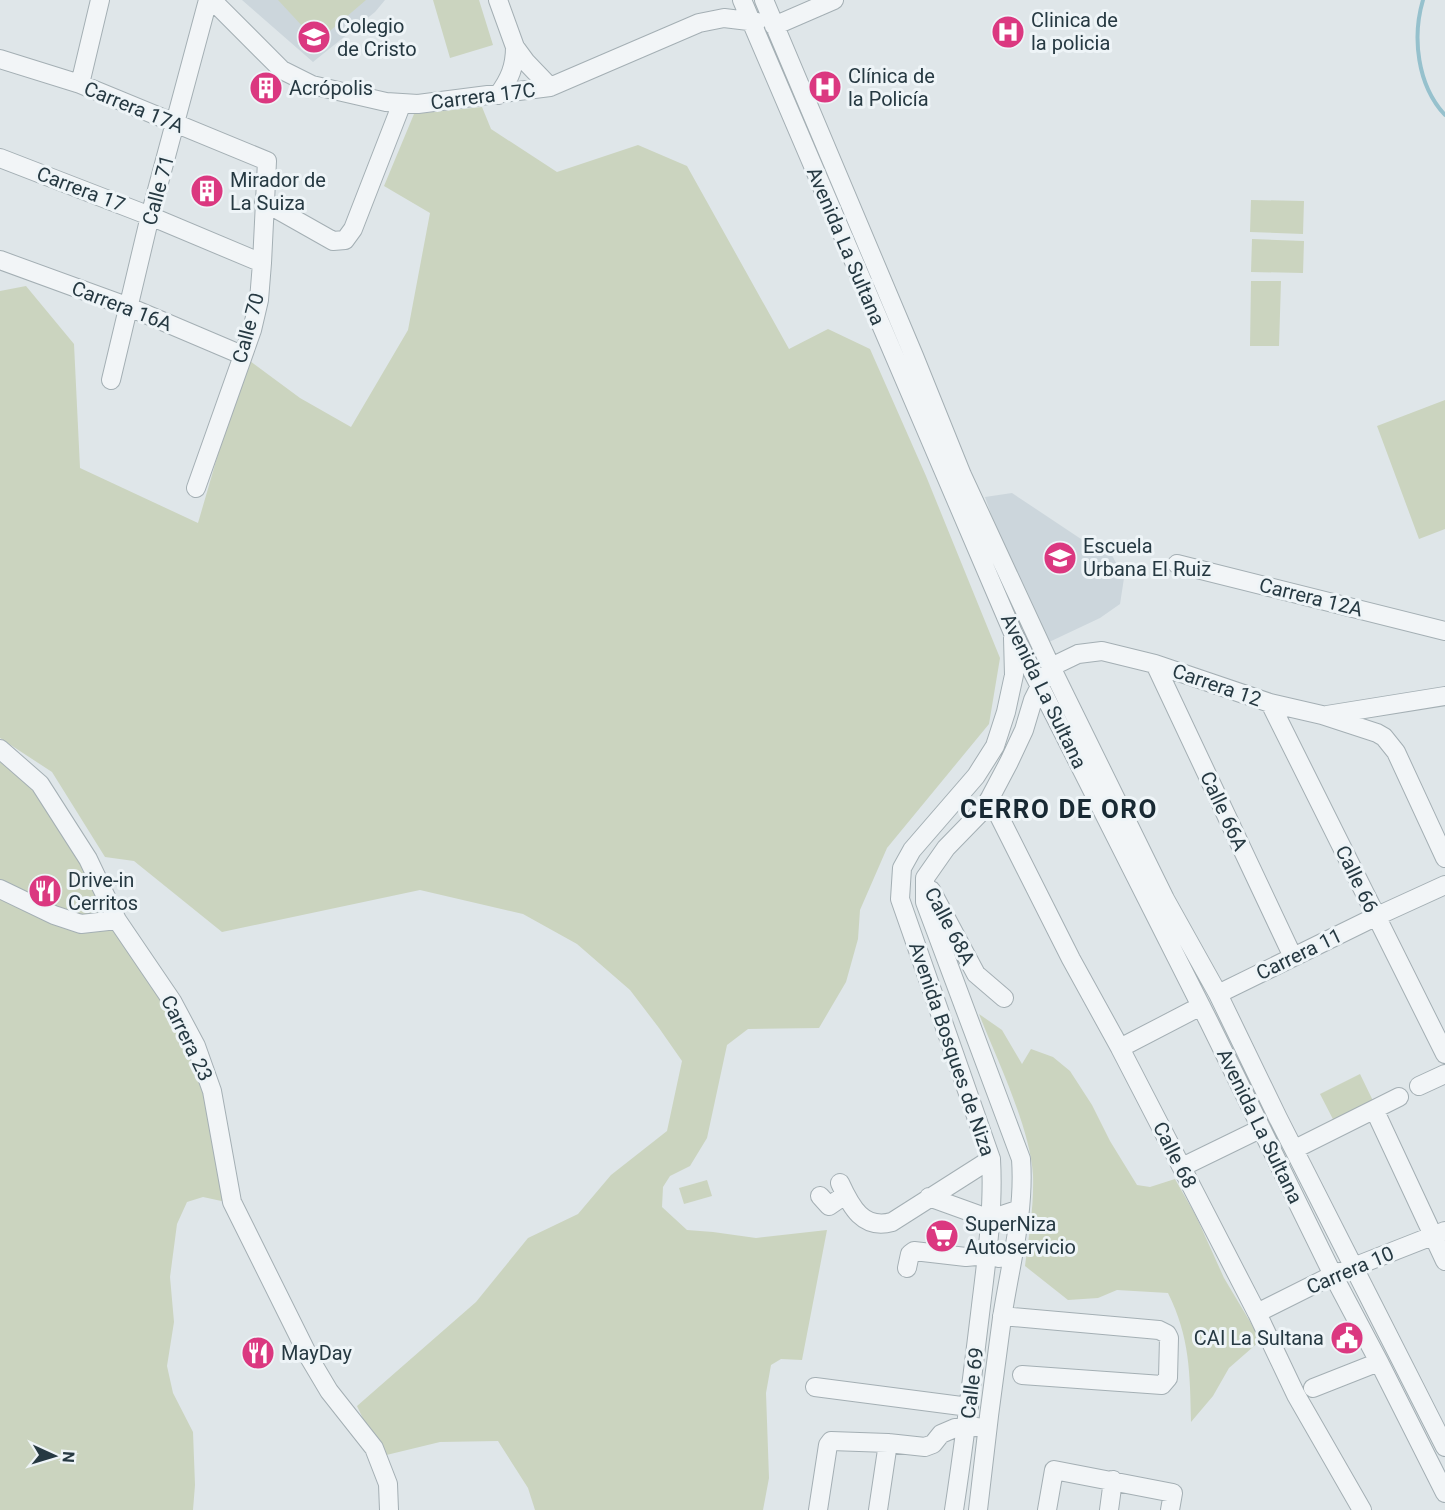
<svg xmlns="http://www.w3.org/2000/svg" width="1445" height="1510" font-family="Roboto,sans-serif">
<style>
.built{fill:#ccd6dc}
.green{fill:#cbd4bf}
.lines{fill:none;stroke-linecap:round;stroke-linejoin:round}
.stream{stroke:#96c1cd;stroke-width:4}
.minor-casing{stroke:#a4afb4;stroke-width:20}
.minor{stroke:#f2f5f7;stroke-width:18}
.labels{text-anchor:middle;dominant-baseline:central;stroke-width:6;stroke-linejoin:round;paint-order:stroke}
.poi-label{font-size:20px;fill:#263942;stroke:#eef4f7;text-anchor:start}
.street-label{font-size:20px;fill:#263942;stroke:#eef4f7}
.district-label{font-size:26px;font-weight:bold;letter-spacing:1.5px;fill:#182933;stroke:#eef4f7}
</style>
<rect width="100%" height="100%" fill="#dfe6e9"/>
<path class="built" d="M242,0H385L375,12L313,62Z
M1012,493L1087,543L1106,544L1124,578L1120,604L1100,618L1047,643L1011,571L985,497Z"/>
<path class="green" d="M278,0H366L317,42Z
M433,0H479L493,45L450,58Z
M482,107L491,129L557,172L638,145L687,166L789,349L828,329L870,349L926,476L1000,658L989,724L887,848L860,910L858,939L846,982L819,1028L748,1029L727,1045L707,1138L690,1166L670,1176L663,1187L662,1207L687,1230L713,1232L756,1238L827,1230L802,1360L781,1359L771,1365L766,1393L769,1478L763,1510H535L528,1488L498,1441L440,1442L374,1458L365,1423L357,1406L476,1302L528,1238L578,1214L611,1175L667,1131L682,1061L659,1028L630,990L577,944L523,914L420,890L222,932L134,861L105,857L52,772L0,738V291L26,286L74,344L80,468L198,523L246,358L300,398L351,427L408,330L430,213L384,186L414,114Z
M1251,200L1304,201L1303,234L1250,232Z
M1252,239L1304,241L1303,273L1251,272Z
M1251,281H1281L1279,346H1250Z
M1445,400V529L1419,539L1377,426Z
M0,762L7,766L41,798L168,1000L208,1094L226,1202L203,1197L187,1202L177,1224L170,1277L174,1322L167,1366L173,1393L193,1432L195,1485L193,1510H0Z
M979,1014L1002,1030L1022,1064L1031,1049L1053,1057L1070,1071L1092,1105L1110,1141L1137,1185L1150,1187L1175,1179L1196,1216L1224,1278L1261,1340L1229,1368L1213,1396L1191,1422C1190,1374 1190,1337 1168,1293L1117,1290L1098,1298L1068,1300L1025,1266C1029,1236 1034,1206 1033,1175C1030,1127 997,1060 979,1014Z
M1360,1074L1376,1107L1337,1127L1320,1094Z
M707,1180L712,1196L684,1204L679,1188Z"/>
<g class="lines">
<path class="stream" d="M1423,0C1412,37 1417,85 1445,115"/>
<defs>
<path id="minor" d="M212,0L282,70L312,85L386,102L418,104L550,87L699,23L724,18L757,22
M498,0L515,47L526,62L550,87
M742,0L1013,633L1209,1022L1333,1275L1379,1362L1445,1493
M764,0L914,356L962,475L1051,667L1165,899L1218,994L1278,1118L1445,1447
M774,26L834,0
M0,59L80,84L267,161L262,263L259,300L252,330L196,488
M80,84L100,0
M498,95C510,79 515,66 515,47
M0,158L150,216L262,263
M264,202L333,241L345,240L353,229L402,103
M0,260L129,307L242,355
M111,380L150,216L208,0
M1177,564L1445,631
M1155,664L1293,957
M1051,667L1078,654L1102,651L1155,664L1270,703L1322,715L1377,733L1384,737L1396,752L1445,858
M1270,703L1445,1054
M1327,715L1445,696
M0,749L40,784L88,859L117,920L172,1001L196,1046L212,1091L232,1202L310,1359L329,1391L374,1448L388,1484L389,1510
M990,798L1071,959L1120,1048L1257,1313L1296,1395L1362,1510
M925,878V902L1021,1159C1025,1213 1010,1265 1002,1318C993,1382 985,1446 978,1510
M925,878L946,848L981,812L990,798L1009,762L1024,730L1033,700L1045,676
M0,889L54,915L81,924L117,920
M931,890L976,974L1004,998
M1218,994L1375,917L1445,885
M1120,1048L1201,1006
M1419,1086L1445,1074
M1375,1111L1445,1261
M1295,1149L1399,1097
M1182,1167L1260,1129
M840,1183C851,1207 863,1230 892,1222L991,1159
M820,1196L829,1206L845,1195
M929,1197L990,1219L1020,1209
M907,1268L910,1254L914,1251L966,1257L987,1255L999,1258
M1257,1313L1333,1275L1445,1231
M1002,1316L1159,1330L1167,1334L1169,1338L1168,1378L1162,1385L1022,1375
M815,1387L969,1407
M1313,1388L1379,1362
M818,1510L828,1445L831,1441L888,1443L925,1447L933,1444L941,1434L955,1428L977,1427
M878,1510L888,1443
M954,1510C964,1445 972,1380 980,1314C986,1263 994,1211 991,1159L900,899L902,868L912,850L976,776L995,746L1006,712L1014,675L1013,638
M1047,1510L1054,1470L1173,1493L1170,1510
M1109,1510L1113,1480"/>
</defs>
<use href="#minor" class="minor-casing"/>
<use href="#minor" class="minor"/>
</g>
<defs>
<symbol id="hospital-disc" viewBox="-11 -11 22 22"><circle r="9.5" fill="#db3880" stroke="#eef4f7"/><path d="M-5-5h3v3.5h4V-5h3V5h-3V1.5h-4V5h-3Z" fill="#fff"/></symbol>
<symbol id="school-disc" viewBox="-11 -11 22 22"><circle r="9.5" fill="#db3880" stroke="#eef4f7"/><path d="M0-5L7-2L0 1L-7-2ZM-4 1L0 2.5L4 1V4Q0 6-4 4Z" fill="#fff"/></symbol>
<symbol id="building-disc" viewBox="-11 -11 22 22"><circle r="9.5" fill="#db3880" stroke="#eef4f7"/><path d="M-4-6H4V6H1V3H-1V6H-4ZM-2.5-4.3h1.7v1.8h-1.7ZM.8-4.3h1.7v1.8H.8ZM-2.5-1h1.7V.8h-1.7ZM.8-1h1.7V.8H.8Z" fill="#fff"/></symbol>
<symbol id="restaurant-disc" viewBox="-11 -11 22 22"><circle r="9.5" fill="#db3880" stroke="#eef4f7"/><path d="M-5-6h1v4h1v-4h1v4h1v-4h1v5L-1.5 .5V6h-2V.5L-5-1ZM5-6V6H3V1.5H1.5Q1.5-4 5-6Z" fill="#fff"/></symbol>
<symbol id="supermarket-disc" viewBox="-11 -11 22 22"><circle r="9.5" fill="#db3880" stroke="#eef4f7"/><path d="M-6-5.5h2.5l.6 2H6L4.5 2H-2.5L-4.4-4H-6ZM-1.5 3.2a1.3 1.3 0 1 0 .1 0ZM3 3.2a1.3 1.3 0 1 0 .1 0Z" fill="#fff"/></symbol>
<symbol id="civic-disc" viewBox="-11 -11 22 22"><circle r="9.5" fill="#db3880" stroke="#eef4f7"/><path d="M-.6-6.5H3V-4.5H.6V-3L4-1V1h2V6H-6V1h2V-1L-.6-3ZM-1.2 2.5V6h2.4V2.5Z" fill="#fff"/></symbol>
</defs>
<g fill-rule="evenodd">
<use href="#hospital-disc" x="989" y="13" width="38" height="38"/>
<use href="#school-disc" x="295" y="18" width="38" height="38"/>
<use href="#hospital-disc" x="806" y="68" width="38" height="38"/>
<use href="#building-disc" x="247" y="69" width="38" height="38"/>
<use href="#building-disc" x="188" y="172" width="38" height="38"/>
<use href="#school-disc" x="1041" y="539" width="38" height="38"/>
<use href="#restaurant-disc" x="26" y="872" width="38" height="38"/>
<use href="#supermarket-disc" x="923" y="1217" width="38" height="38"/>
<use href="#civic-disc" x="1328" y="1319" width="38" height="38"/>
<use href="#restaurant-disc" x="239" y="1334" width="38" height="38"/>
</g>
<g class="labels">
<g class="poi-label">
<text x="1031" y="20">Clinica de<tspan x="1031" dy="23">la policia</tspan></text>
<text x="337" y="26">Colegio<tspan x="337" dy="23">de Cristo</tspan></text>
<text x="848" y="76">Clínica de<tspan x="848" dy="23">la Policía</tspan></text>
<text x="289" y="88">Acrópolis</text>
<text x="230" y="180">Mirador de<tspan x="230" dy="23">La Suiza</tspan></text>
<text x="1083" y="546">Escuela<tspan x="1083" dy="23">Urbana El Ruiz</tspan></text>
<text x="68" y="880">Drive-in<tspan x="68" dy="23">Cerritos</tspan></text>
<text x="965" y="1224">SuperNiza<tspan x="965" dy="23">Autoservicio</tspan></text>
<text x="1324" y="1338" text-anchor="end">CAI La Sultana</text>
<text x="281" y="1353">MayDay</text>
</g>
<g class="street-label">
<text transform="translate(483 96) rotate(-7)">Carrera 17C</text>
<text transform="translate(134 107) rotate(22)">Carrera 17A</text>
<text transform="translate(81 189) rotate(21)">Carrera 17</text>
<text transform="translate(158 190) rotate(-75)">Calle 71</text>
<text transform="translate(846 246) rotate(67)">Avenida La Sultana</text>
<text transform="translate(122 306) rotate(21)">Carrera 16A</text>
<text transform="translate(248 328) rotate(-75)">Calle 70</text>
<text transform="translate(1311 597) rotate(14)">Carrera 12A</text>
<text transform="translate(1217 685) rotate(19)">Carrera 12</text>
<text transform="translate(1044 691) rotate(64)">Avenida La Sultana</text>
<text transform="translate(1224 811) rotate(65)">Calle 66A</text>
<text transform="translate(1357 879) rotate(64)">Calle 66</text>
<text transform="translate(950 926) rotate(62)">Calle 68A</text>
<text transform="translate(1299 954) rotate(-26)">Carrera 11</text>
<text transform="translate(187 1038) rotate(64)">Carrera 23</text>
<text transform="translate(952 1049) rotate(71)">Avenida Bosques de Niza</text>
<text transform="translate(1260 1126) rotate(64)">Avenida La Sultana</text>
<text transform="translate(1175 1155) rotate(63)">Calle 68</text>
<text transform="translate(1350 1270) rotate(-23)">Carrera 10</text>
<text transform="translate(972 1383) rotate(-83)">Calle 69</text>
</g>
<g class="district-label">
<text x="1059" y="809">CERRO DE ORO</text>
</g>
</g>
<g transform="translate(54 1456) rotate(94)" stroke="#eef4f7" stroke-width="4.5" paint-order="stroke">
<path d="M0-4.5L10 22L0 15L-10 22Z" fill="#263942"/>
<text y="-9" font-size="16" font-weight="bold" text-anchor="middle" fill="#263942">N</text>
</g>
</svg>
